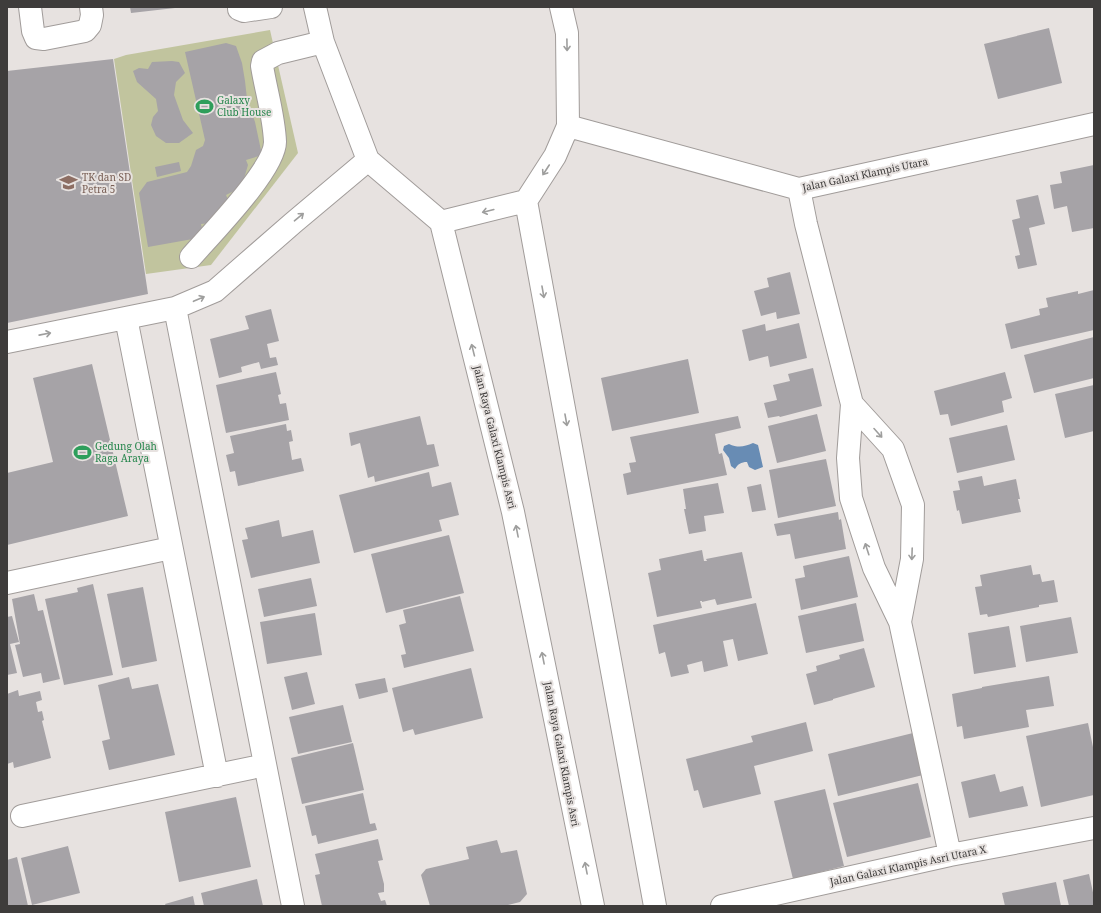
<svg xmlns="http://www.w3.org/2000/svg" width="1101" height="913" font-family="'Noto Serif',serif">
<style>
.green{fill:#c1c49e}
.water{fill:#688cb4}
.building{fill:#a6a3a7}
.lines{fill:none;stroke-linecap:round;stroke-linejoin:round}
.minor-casing{stroke:#a19c9a;stroke-width:24}
.minor{stroke:#fff;stroke-width:22}
.oneway{stroke:#9e9e9d}
.labels{text-anchor:middle;dominant-baseline:central;stroke-width:4;stroke-linejoin:round;paint-order:stroke}
.leisure-label{font-size:10px;fill:#27864d;stroke:#e7e2e0;text-anchor:start}
.street-label{font-size:10px;fill:#3e3c3b;stroke:#e7e2e0}
.education-label{font-size:10px;fill:#785e54;stroke:#e7e2e0;text-anchor:start}
</style>
<rect width="100%" height="100%" fill="#e7e2e0"/>
<path class="green" d="M270,30L298,153L211,265L146,274L114,59L126,55Z"/>
<path class="water" d="M753,443L758,445L763,467L755,470L749,467L747,462C741,462 738,464 735,469L731,466L729,458L723,450L724,446L729,444C738,448 744,447 753,443Z"/>
<path class="building" d="M130,7H175V8L131,13Z
M1049,28L1062,83L998,99L984,44Z
M226,43L236,46L242,63L245,81L247,99L255,122L262,155L246,160L248,165L243,182L234,191L226,195L232,209L210,223L201,224L204,237L148,247L139,193L147,182L187,172L191,166L196,150L203,146L205,140L185,52Z
M113,59L148,294L7,323V71Z
M172,61L179,62L185,73L176,82L174,95L183,120L193,133L179,143H166L156,136L151,125L153,117L158,111L156,99L137,82L133,71L139,68L148,69L152,62Z
M179,162L181,171L157,177L155,167Z
M1094,165V228L1072,232L1067,206L1054,209L1050,185L1062,183L1060,172Z
M1038,195L1045,224L1029,228L1037,265L1018,269L1015,256L1020,255L1012,220L1020,218L1016,200Z
M790,272L800,314L777,319L776,312L761,316L754,291L769,287L767,278Z
M1094,290V330L1011,349L1005,324L1040,315L1039,309L1048,307L1046,298L1078,291V294Z
M271,309L279,341L267,344L270,358L276,357L278,365L261,369L259,362L241,367L242,372L219,378L210,339L249,329L245,316Z
M799,323L807,358L770,367L768,356L749,361L742,330L765,324L766,331Z
M1094,337V378L1034,393L1024,355Z
M688,359L699,413L612,431L601,378Z
M92,364L128,516L7,545V473L53,462L33,378Z
M813,368L822,406L780,417L779,416L768,418L764,403L777,400L773,385L790,381L788,374Z
M276,372L281,394L278,395L280,404L286,403L289,420L226,433L216,385Z
M1005,372L1012,398L1002,401L1004,412L951,426L948,414L940,415L934,391Z
M1094,385V431L1065,438L1055,394Z
M817,414L826,451L777,463L768,426Z
M420,416L427,445L434,444L439,466L375,482L374,476L368,478L360,443L351,446L349,433Z
M738,416L741,428L715,434L719,454L722,453L727,475L627,495L623,474L631,472L629,463L636,462L630,437Z
M286,424L287,431L291,430L293,441L289,442L292,460L301,458L304,471L238,486L235,471L230,472L226,455L234,453L230,436Z
M1007,425L1015,460L957,473L949,438Z
M826,459L836,506L778,518L769,470Z
M429,472L432,487L451,482L459,515L439,520L442,531L354,553L339,495Z
M982,476L984,486L1016,479L1020,499H1018L1021,512L962,524L959,510L957,511L953,491L960,490L958,481Z
M718,483L724,513L704,516L706,531L689,534L684,509H686L683,489Z
M761,484L766,510L752,512L747,487Z
M838,512L839,520L841,519L846,549L795,559L790,534L777,536L774,524Z
M279,520L282,537L313,530L320,563L251,578L242,540L248,539L245,528Z
M449,535L464,593L386,613L371,554Z
M702,550L704,561H707L706,559L742,552L752,598L717,605L715,599L702,602V601H700L702,608L657,617L648,573L661,570L659,559Z
M849,556L858,597L801,610L795,579L805,577L803,566Z
M1031,565L1033,575L1040,574L1042,582L1054,580L1058,602L1039,605V604V607L988,617L987,614L980,615L975,587L982,586L980,575Z
M311,578L317,606L264,617L258,589Z
M93,584L113,675L64,685L45,599L78,592L77,588Z
M143,587L157,661L122,668L107,594Z
M34,594L38,611L43,610L60,679L43,683L41,673L23,677L15,645L20,644L12,599Z
M460,596L474,651L404,668L401,655L406,654L399,625L406,623L403,610Z
M756,603L768,654L738,661L733,639L723,641L728,666L704,672L702,661L687,665L689,673L671,677L665,652L659,654L653,625Z
M856,603L864,641L806,653L798,616Z
M315,613L322,655L267,664L260,622Z
M12,616L19,642L10,644L17,673L7,675V617Z
M1071,617L1078,653L1026,662L1020,626Z
M1009,626L1016,667L974,674L968,633Z
M864,648L875,687L833,699V700L814,705L806,674L817,671L816,666L840,659L839,655Z
M471,668L483,718L415,735L413,729L403,732L392,688Z
M307,672L315,704L292,710L284,677Z
M1049,676L1054,706L1026,710L1029,727L964,739L962,726L957,727L952,694L982,688V687Z
M129,677L132,689L158,684L175,755L109,770L102,741L110,739L98,685Z
M385,678L388,692L359,699L355,684Z
M18,690L19,696L40,691L42,700L36,702L38,712L42,711L44,720L42,721L51,758L14,768L13,762L7,764V694Z
M343,705L352,742L298,754L289,717Z
M806,722L813,751L754,766L761,794L703,808L698,790L694,791L686,759L753,742L751,736Z
M1088,723L1094,752V795L1041,807L1026,736Z
M913,733L923,775L838,796L828,754Z
M353,743L364,790L302,804L291,758Z
M995,774L1000,792L1023,786L1028,806L969,818L961,782Z
M918,783L931,837L847,857L833,803Z
M825,789L844,866L793,879L774,801Z
M363,793L370,824L375,823L377,830L318,844L316,835L312,836L305,806Z
M236,797L251,867L179,882L165,812Z
M378,839L383,860L378,861L384,884V892L378,893L381,901L385,900L387,906H322L315,875L320,874L315,854Z
M497,840L501,853L517,850L527,894L520,902L508,905L509,906H430L421,875L426,869L469,859L466,847Z
M68,846L80,893L32,905L21,858Z
M17,857L28,906H7V860Z
M1089,874L1094,897V906H1069L1063,880Z
M257,879L263,906H204L201,893Z
M1056,882L1061,906H1005L1002,893Z
M193,896L195,906H166L165,904Z"/>
<g class="lines">
<defs>
<path id="minor" d="M30,7L33,31L36,38L44,39L85,31L90,25L92,15L91,7
M239,7V9L244,11L271,7
M315,7L323,42L368,160L441,222L513,512L593,906
M561,7L567,33L568,126L555,156L526,201L655,906
M568,126L799,189L1094,124
M799,189L806,224L852,404L848,458L851,498L874,568L900,622L950,855
M441,222L526,201
M191,257C211,234 275,169 275,142C274,116 266,91 262,66L263,61L278,53L323,42
M175,308L293,906
M126,318L217,776
M7,342L175,308L215,291L293,223L368,160
M852,404L893,449L913,505L912,559L900,622
M7,583L171,548
M22,816L265,765
M722,906L950,855L1094,828"/>
</defs>
<use href="#minor" class="minor-casing"/>
<use href="#minor" class="minor"/>
</g>
<defs><path id="oneway-shaft" d="M-6 0H5M1.5-3L5.5 0L1.5 3" fill="none" stroke-width="1.6" stroke-linecap="round" stroke-linejoin="round"/></defs>
<g class="oneway">
<use href="#oneway-shaft" transform="translate(567 45) rotate(89)"/>
<use href="#oneway-shaft" transform="translate(546 170) rotate(123)"/>
<use href="#oneway-shaft" transform="translate(488 211) rotate(166)"/>
<use href="#oneway-shaft" transform="translate(299 217) rotate(-40)"/>
<use href="#oneway-shaft" transform="translate(543 292) rotate(80)"/>
<use href="#oneway-shaft" transform="translate(199 299) rotate(-23)"/>
<use href="#oneway-shaft" transform="translate(45 334) rotate(-11)"/>
<use href="#oneway-shaft" transform="translate(473 350) rotate(-104)"/>
<use href="#oneway-shaft" transform="translate(566 420) rotate(80)"/>
<use href="#oneway-shaft" transform="translate(878 433) rotate(48)"/>
<use href="#oneway-shaft" transform="translate(517 531) rotate(-101)"/>
<use href="#oneway-shaft" transform="translate(867 549) rotate(-108)"/>
<use href="#oneway-shaft" transform="translate(912 554) rotate(92)"/>
<use href="#oneway-shaft" transform="translate(543 658) rotate(-101)"/>
<use href="#oneway-shaft" transform="translate(586 868) rotate(-101)"/>
</g>
<defs>
<symbol id="stadium-bare" viewBox="-9 -9 18 18"><path d="M0-5a6.5 5 0 1 0 0 10a6.5 5 0 1 0 0-10ZM-3.5-1.8h7v3.6h-7Z" fill="#2e9e5b" stroke="#e7e2e0" stroke-width="2.5" paint-order="stroke"/></symbol>
<symbol id="school-bare" viewBox="-9 -9 18 18"><path d="M0-5L7-2L0 1L-7-2ZM-4 1L0 2.5L4 1V4Q0 6-4 4Z" fill="#8d6e63" stroke="#e7e2e0" stroke-width="2.5" paint-order="stroke"/></symbol>
</defs>
<g fill-rule="evenodd">
<use href="#stadium-bare" x="192" y="94" width="25" height="25"/>
<use href="#school-bare" x="56" y="170" width="25" height="25"/>
<use href="#stadium-bare" x="70" y="440" width="25" height="25"/>
</g>
<g class="labels">
<g class="leisure-label">
<text x="217" y="100">Galaxy<tspan x="217" dy="12">Club House</tspan></text>
<text x="95" y="446">Gedung Olah<tspan x="95" dy="12">Raga Araya</tspan></text>
</g>
<g class="street-label">
<text transform="translate(865 174) rotate(-12)">Jalan Galaxi Klampis Utara</text>
<text transform="translate(495 437) rotate(76)">Jalan Raya Galaxi Klampis Asri</text>
<text transform="translate(562 754) rotate(79)">Jalan Raya Galaxi Klampis Asri</text>
<text transform="translate(908 865) rotate(-12)">Jalan Galaxi Klampis Asri Utara X</text>
</g>
<g class="education-label">
<text x="82" y="177">TK dan SD<tspan x="82" dy="12">Petra 5</tspan></text>
</g>
</g>
<rect width="1101" height="913" fill="none" stroke="#3e3c3b" stroke-width="16"/>
</svg>
